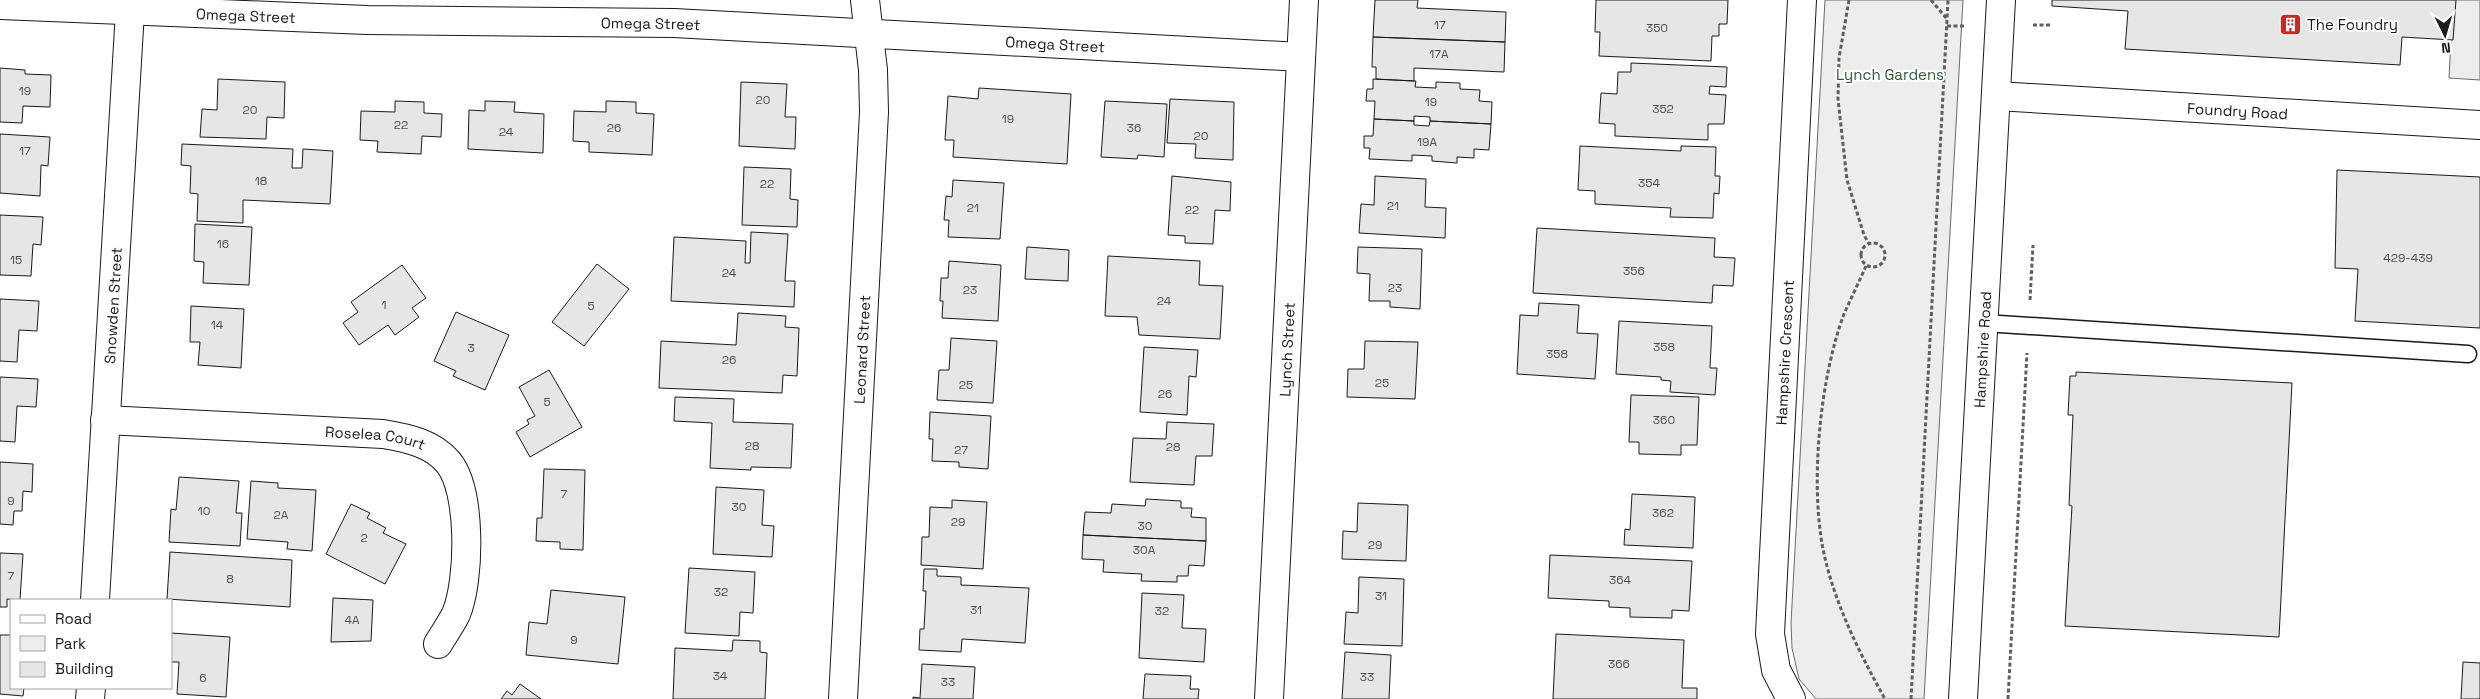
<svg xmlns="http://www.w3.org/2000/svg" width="2480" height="699" font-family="'Space Grotesk',sans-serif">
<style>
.green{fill:#ededed;stroke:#6a6a6a}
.building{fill:#e6e6e6;stroke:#1a1a1a}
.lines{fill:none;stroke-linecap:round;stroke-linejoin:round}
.lane-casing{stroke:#1a1a1a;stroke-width:19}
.street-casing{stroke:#1a1a1a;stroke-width:30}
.secondary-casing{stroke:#1a1a1a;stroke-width:30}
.path{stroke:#5f5f5f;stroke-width:3;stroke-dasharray:4 2.5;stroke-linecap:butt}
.lane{stroke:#fff;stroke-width:16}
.street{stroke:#fff;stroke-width:28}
.secondary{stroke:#fff;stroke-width:28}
.labels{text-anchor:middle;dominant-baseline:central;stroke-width:4;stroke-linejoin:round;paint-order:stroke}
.number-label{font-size:12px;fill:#4d4d4d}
.street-label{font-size:15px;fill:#1a1a1a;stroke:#fff}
.poi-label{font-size:15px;fill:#1a1a1a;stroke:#fff;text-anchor:start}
.park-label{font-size:15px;fill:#2b5a34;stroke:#fff}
</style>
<rect width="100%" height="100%" fill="#fff"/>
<path class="green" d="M1825,0H1963L1924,699H1816L1799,679L1792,648L1791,623Z
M2453,0H2480V80L2449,78Z"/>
<path class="building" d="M1375,0H1418L1417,8L1506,12L1505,42L1373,37Z
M1596,0H1728L1727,24H1719V36H1712L1711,61L1599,56L1600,32H1595Z
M2052,0H2456L2453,40L2402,37L2400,65L2125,49L2128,11L2052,6Z
M1373,37L1505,42L1504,72L1414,68V81L1376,79V67H1372Z
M1631,63L1727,67L1726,87L1710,86L1709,94L1726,95L1724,124H1708V140L1615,136V124L1599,123L1601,93L1617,94L1618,72H1631Z
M0,68L25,70V74L51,75L50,107L23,106L22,123L0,122Z
M218,79L285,82L284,118L267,117L266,139L200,137L202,109L217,110Z
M1373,79L1414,81H1416L1415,87L1436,88V82L1460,83V89L1480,90L1479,101L1492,102L1491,124L1430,121V117L1414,116V121L1374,119L1375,101H1366L1367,89H1373Z
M741,82L787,84L785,117H796L795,149L739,146Z
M979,88L1071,94L1067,164L953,157L954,140H945L948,96L978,99Z
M1170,99L1234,102L1233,160L1195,158L1196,144L1167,143Z
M395,101L424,102V113L442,114L441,137L422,136L421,154L377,152L378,141L360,140L361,111L395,112Z
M485,101L515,102L514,112L544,114L543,153L468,149L469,110L485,111Z
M606,101L636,102V113L654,114L652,155L589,152V142L573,141L574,111L606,112Z
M1105,101L1167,104L1164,157L1138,155L1137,159L1101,157Z
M1374,119L1414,121V125L1429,126L1430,121L1491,124L1489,150L1474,149V158L1457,157V163L1432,161V156L1412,155V161L1369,159L1370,148H1364V136H1373Z
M0,134L50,137L48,166L41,165L40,196L0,193Z
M182,144L293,149L292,168H302L303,149L333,151L330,204L243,200V223L197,221L198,194L190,193L191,166L181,165Z
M1580,146L1681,151V146L1716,147L1715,176H1720L1719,194L1714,193L1713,218L1670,217L1671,208L1595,204V191L1578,190Z
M744,167L791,169L790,199L798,200L797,227L742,225Z
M2337,170L2480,177V328L2355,321L2358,269L2335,268Z
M1172,176L1231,182L1230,211L1215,210L1213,244L1185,243V236L1168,235Z
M1375,176L1426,179L1425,207L1446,208L1445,238L1359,233L1361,204L1374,205Z
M953,180L1004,183L1000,239L948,237L949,220H944L946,196L952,197Z
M0,215L43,217L41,245L33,244L31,276L0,275Z
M195,224L252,227L249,285L203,283L204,262L194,261Z
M1537,228L1715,238L1714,257L1735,258L1733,286L1713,285L1712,303L1533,293Z
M751,232L788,234L785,281H795L794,307L671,301L674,237L746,241L745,263H750Z
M1027,247L1069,250L1068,281L1025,279Z
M1358,247L1422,249L1420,309L1390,307V301H1369L1370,274L1357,273Z
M1108,256L1200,261L1199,285L1223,286L1220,339L1139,335L1137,317L1105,316Z
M949,261L1001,265L998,321L942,318L943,301H940L941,278H948Z
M597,264L629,289L584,346L552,322Z
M402,265L426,298L412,308L419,317L395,335L388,325L359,345L343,323L358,312L351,302Z
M0,299L39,301L37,331L19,330L17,362L0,361Z
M1539,303L1579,305L1577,333L1598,334L1595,379L1517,374L1520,315L1538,316Z
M191,306L244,309L241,368L198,365L200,342H190Z
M456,312L509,335L485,390L453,376L456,371L434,361Z
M738,313L786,316L785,327L799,328L797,376L783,375L782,393L659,388L661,341L736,345Z
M1619,321L1712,326L1710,368H1717L1715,395L1670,392L1671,381L1661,380V377L1616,374Z
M951,338L997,341L993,403L937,400L939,370H949Z
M1365,341L1418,342L1415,399L1347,397L1348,369H1364Z
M1144,347L1198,350L1196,377L1189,376L1187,415L1140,412Z
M549,370L582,427L530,457L516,432L529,424L527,420L535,416L519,387Z
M2076,372L2292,383L2279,637L2065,626L2072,506L2069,505L2073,415H2068L2070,376H2076Z
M0,377L38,379L36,407L17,406L15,442L0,441Z
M1631,395L1699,397L1697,445H1681V455L1639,454V442H1629Z
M675,397L734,399L733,422L793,424L791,468L751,467V470L710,468L712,423L674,421Z
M930,412L991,416L988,469L959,467V462L932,461L933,439H929Z
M1167,422L1214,424L1212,456H1196L1194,485L1130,482L1133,438L1166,439Z
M0,462L33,464L32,492L23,491L22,511H14L13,525L0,524Z
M544,469L585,470L583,550L560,549V542L536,541L537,518H542Z
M179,477L239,481L236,513H242L240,546L169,542L171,509L176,510Z
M251,481L278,483V488L316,490L312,551L287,549L288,542L247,539Z
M716,487L764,490L762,525L774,526L772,557L713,554Z
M1632,494L1695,497L1693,548L1624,545L1625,529L1630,530Z
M1146,499L1181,501V508H1192L1191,517L1206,518V541L1083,535L1085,512L1111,513L1112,504L1145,506Z
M952,500L987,502L983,569L921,565L922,537H929L930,507L952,508Z
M1358,503L1408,505L1406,561L1342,559L1343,531L1357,532Z
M351,504L370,513L367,518L386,528L383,533L406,544L385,584L326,554Z
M1083,535L1206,541L1204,566L1189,565L1188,576H1177V582L1141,581L1142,574L1103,572L1104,560L1082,559Z
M170,552L292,560L290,607L167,599Z
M0,553L23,554L20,600L7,599V607H0Z
M1550,555L1692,561L1689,611L1672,610V618L1630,617V608L1609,607V601L1548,598Z
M689,568L755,572L753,613L740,612L739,636L685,633Z
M924,569H937V576L961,577V585L1029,588L1025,643L962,639L961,652L919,650L920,629H924L926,591H923Z
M1359,577L1404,579L1402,646L1344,644L1346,612L1358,613Z
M551,590L625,597L618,664L526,655L529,622L547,624Z
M1142,593L1184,595L1182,628L1206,629L1204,662L1139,658Z
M333,598L373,600L371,641L331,642Z
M171,633L230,637L226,697L177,694L179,662H171Z
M1556,634L1684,640L1682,688H1697V699H1553Z
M0,635H11V688H24L23,696L0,694Z
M733,640L760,641V652L767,653L765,699H673L675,648L732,651Z
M1345,652L1391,655L1389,699H1342Z
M2463,662L2480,663V699H2461Z
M922,664L975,667L973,699H913V697L920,698Z
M1145,674L1191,676L1190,689H1199L1198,699H1143Z
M520,684L541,699H501L507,691L512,695Z"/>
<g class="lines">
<defs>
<path id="lane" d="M1984,323L2468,354"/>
<g id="street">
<path id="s1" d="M0,5L367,20L674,23L1301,57"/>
<path id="s2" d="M105,420L383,434C407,438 432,443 448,462C472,490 470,581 456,614C451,624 444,634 438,644"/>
<path id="s3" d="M95,600L130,11"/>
<path d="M90,699L91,688"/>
<path id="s4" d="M843,699L874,112L873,70L865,0"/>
<path id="s5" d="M1269,699L1304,0"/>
<path id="s6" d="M1791,699L1776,670L1770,634L1802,0"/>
</g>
<g id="secondary">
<path id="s7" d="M1997,96L2480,125"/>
<path id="s8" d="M1963,699L2001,0"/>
</g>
</defs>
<use href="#lane" class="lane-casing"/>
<use href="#street" class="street-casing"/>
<use href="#secondary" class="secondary-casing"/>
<path class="path" d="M1849,0L1839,58L1838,99L1847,180L1864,235L1869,244
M1931,0L1947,19
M2033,25H2050
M1947,26H1966
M1861 255a12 12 0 1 1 24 0a12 12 0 1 1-24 0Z
M1866,266C1859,282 1851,298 1844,314C1820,378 1810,482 1823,549C1834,603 1859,652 1885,699
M2030,300L2033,245
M1911,699L1948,0
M2008,699L2027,353"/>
<use href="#lane" class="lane"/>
<use href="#street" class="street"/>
<use href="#secondary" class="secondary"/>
</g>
<defs>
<symbol id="building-square" viewBox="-11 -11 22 22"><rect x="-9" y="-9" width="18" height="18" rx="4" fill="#c62828" stroke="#fff"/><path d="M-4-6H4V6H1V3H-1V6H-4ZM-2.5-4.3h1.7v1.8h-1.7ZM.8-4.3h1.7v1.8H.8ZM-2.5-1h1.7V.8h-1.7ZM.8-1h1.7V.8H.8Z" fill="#fff"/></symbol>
</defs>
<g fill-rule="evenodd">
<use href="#building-square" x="2278" y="12" width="25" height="25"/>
</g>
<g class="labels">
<g class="number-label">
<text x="1440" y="25">17</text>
<text x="1657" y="28">350</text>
<text x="1439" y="54">17A</text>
<text x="25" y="91">19</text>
<text x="763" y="100">20</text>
<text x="1431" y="102">19</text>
<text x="1663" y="109">352</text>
<text x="250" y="110">20</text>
<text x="1008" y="119">19</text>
<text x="401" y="125">22</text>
<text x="614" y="128">26</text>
<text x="1134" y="128">36</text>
<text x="506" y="132">24</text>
<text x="1201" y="136">20</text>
<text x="1427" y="142">19A</text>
<text x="25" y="151">17</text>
<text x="261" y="181">18</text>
<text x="1649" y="183">354</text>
<text x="767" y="184">22</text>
<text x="1393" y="206">21</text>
<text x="973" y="208">21</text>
<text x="1192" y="210">22</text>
<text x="223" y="244">16</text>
<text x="2408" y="258">429-439</text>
<text x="16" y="260">15</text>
<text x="1634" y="271">356</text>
<text x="729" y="273">24</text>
<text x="1395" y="288">23</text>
<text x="970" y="290">23</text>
<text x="1164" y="301">24</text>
<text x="384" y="305">1</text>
<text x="591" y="306">5</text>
<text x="217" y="325">14</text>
<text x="1664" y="347">358</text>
<text x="471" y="348">3</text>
<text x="1557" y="354">358</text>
<text x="729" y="360">26</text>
<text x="1382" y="383">25</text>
<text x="966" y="385">25</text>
<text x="1165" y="394">26</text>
<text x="547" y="402">5</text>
<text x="1664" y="420">360</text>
<text x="752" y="446">28</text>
<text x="1173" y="447">28</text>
<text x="961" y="450">27</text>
<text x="564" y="494">7</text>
<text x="11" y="501">9</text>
<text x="739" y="507">30</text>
<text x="204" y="511">10</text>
<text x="1663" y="513">362</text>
<text x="281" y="515">2A</text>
<text x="958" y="522">29</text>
<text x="1145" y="526">30</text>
<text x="364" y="538">2</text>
<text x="1375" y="545">29</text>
<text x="1144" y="550">30A</text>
<text x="11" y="576">7</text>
<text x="230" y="579">8</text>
<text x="1620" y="580">364</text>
<text x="721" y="592">32</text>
<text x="1381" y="596">31</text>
<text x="976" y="610">31</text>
<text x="1162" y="611">32</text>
<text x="352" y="620">4A</text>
<text x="574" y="640">9</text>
<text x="1619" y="664">366</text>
<text x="720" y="676">34</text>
<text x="1367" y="677">33</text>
<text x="203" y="678">6</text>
<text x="948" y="682">33</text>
</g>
<g class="street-label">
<text stroke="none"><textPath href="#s1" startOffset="246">Omega Street</textPath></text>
<text stroke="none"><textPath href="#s1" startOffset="651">Omega Street</textPath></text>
<text stroke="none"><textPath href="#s1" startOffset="1056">Omega Street</textPath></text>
<text stroke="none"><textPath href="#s7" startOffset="241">Foundry Road</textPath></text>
<text stroke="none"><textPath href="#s3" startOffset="295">Snowden Street</textPath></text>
<text stroke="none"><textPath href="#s4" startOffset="350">Leonard Street</textPath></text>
<text stroke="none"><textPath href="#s5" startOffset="350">Lynch Street</textPath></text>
<text stroke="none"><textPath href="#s8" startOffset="350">Hampshire Road</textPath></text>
<text stroke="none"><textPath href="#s6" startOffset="351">Hampshire Crescent</textPath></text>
<text stroke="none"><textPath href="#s2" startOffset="271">Roselea Court</textPath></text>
</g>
<g class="poi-label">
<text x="2307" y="24">The Foundry</text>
</g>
<g class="park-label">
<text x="1890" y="74">Lynch Gardens</text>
</g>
</g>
<rect x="10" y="599" width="162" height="90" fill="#ffffff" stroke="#a3a3a3"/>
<rect x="20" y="615" width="25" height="8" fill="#ffffff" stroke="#a3a3a3"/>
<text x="55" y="624" font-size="15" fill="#1a1a1a">Road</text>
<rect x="20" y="636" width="25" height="15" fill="#ededed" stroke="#a3a3a3"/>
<text x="55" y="649" font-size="15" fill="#1a1a1a">Park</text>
<rect x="20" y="662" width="25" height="15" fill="#e6e6e6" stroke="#a3a3a3"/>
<text x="55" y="674" font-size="15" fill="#1a1a1a">Building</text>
<g transform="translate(2445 35) rotate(175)" stroke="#ffffff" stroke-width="4" paint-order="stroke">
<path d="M0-4L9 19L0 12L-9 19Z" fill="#1a1a1a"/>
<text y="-8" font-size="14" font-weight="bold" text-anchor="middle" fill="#1a1a1a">N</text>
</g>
</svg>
